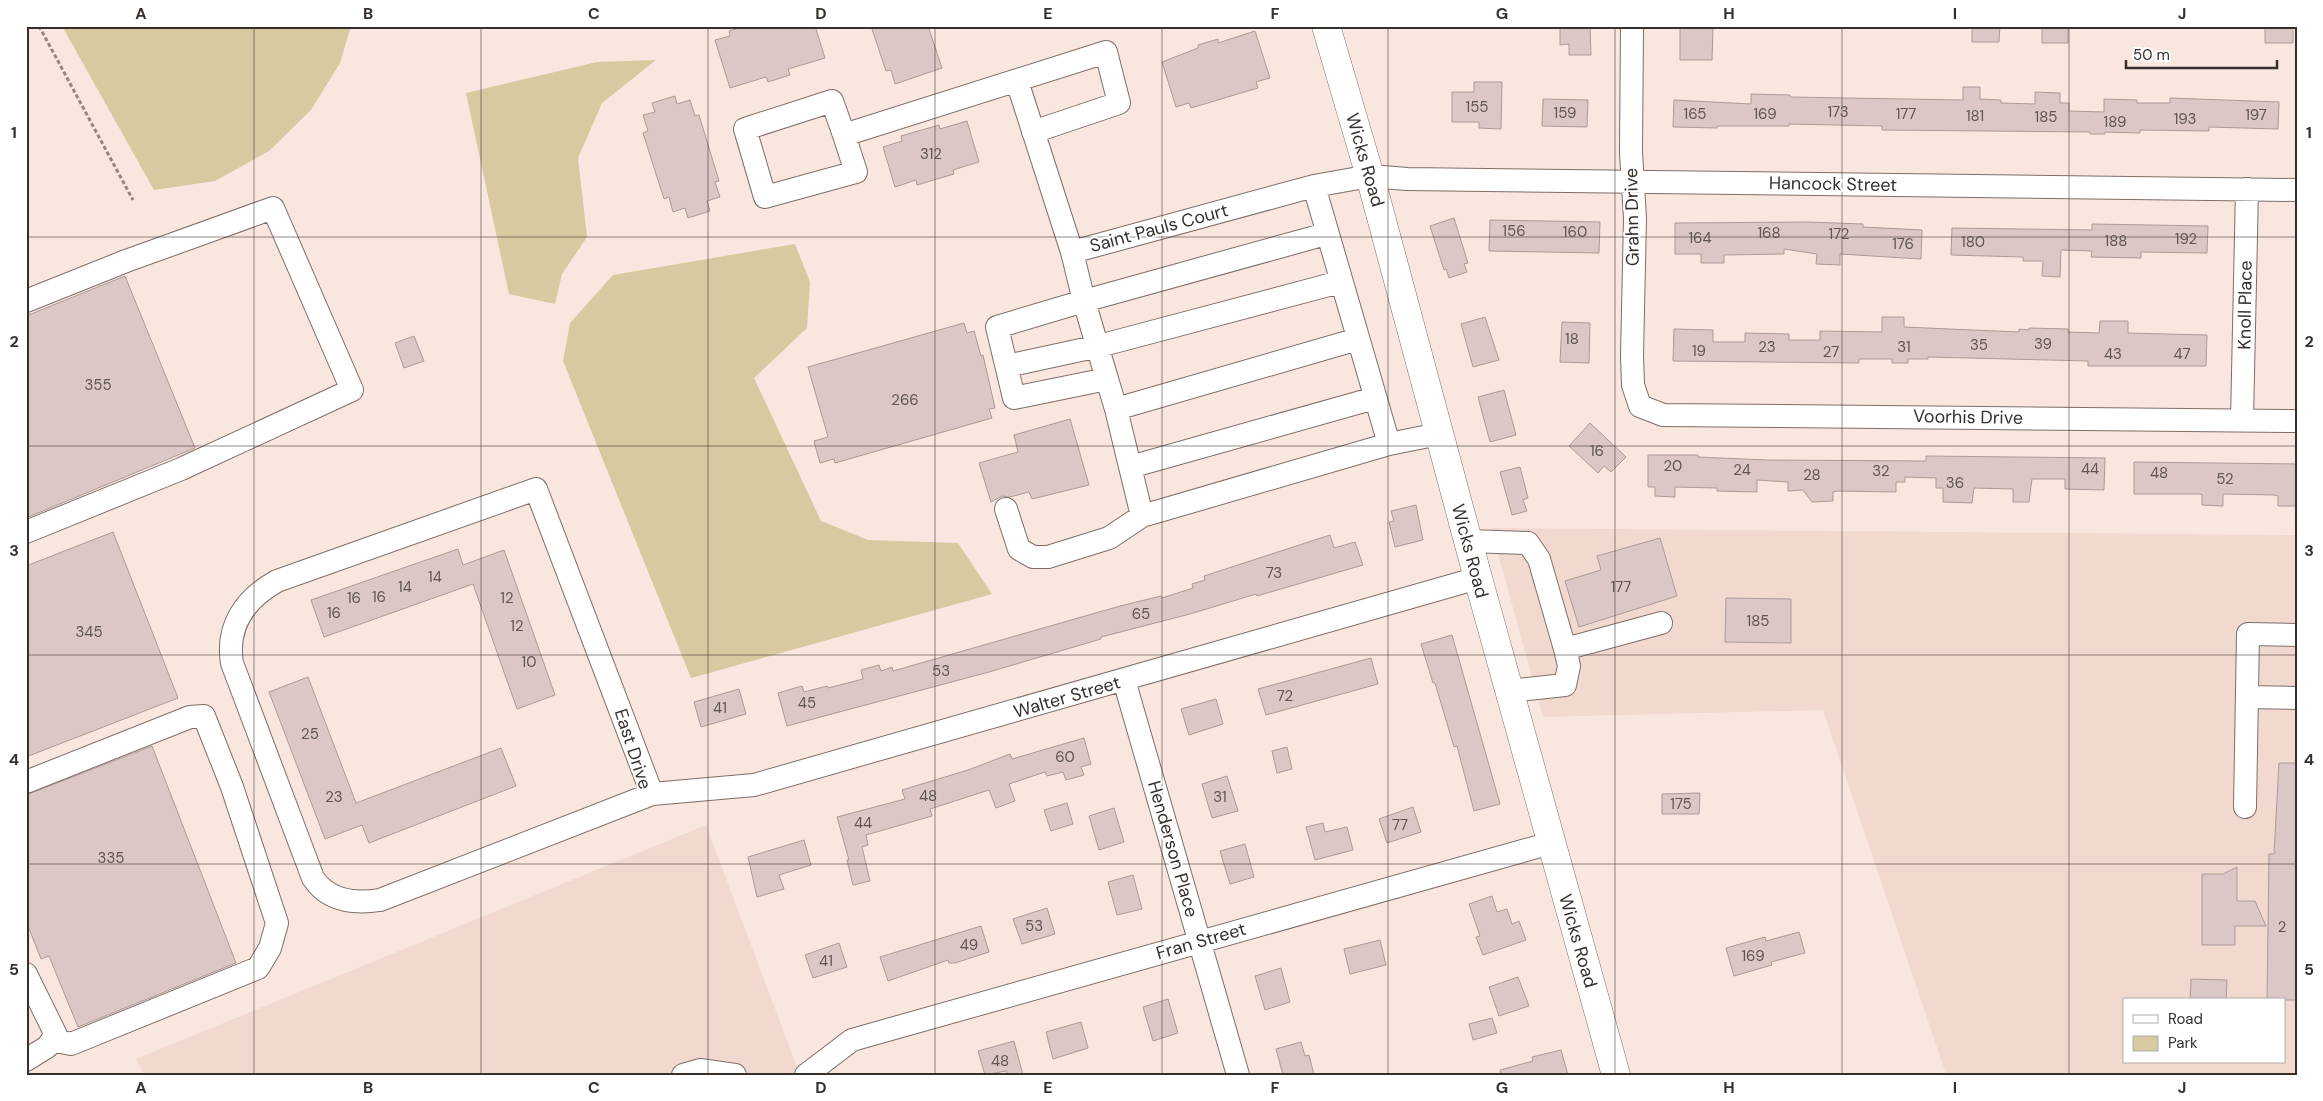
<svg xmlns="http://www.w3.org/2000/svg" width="2323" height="1101" font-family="'DM Sans',sans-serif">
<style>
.built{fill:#f2d9cf;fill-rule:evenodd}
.green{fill:#d8c9a1}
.building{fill:#dac7c6;stroke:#ac9a99}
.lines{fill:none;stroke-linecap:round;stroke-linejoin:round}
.minor-casing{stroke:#7e6e68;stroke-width:24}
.major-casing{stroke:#7e6e68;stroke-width:29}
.path{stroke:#928681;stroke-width:3;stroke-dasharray:4 2.5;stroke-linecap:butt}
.minor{stroke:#fff;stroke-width:22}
.major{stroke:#fff;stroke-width:28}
.grid{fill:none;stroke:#36302d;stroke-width:1;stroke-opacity:0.55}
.labels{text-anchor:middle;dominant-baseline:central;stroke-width:4;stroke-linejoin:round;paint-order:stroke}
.number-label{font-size:15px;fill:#5f5653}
.street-label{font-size:18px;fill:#36302d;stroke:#fff}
.neatline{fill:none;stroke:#36302d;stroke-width:2}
.grid-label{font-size:16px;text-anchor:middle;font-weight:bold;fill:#36302d}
</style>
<rect width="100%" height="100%" fill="#f8e6df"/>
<path class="built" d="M1491,528L2297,535V1075L1946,1074L1823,710L1543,717ZM2124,1000H2284V1062H2124Z
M706,825L800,1075H144L136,1059Z"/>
<path class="green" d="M62,26H351L340,63L311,110L269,151L215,181L154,190Z
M656,60L602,103L578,158L587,237L562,274L555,304L509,294L466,93L597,62Z
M795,244L810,282L807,328L754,378L821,521L868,540L958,543L992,594L691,678L563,361L570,323L613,275Z"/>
<path class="building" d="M746,26H815L825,58L788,69L790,75L768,82L766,77L730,88L715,40L730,36L729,31Z
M871,26H928L942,68L895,84L891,70L886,71Z
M1560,26H1590L1591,55H1569V44L1560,45Z
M1680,26H1713L1712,60H1680Z
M1972,26H2000L1999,42H1972Z
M2042,26H2068V43H2042Z
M2265,26H2293V43H2265Z
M1255,31L1270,78L1256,82L1258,88L1191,108L1189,103L1176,107L1162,62L1198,48V45L1218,39V43Z
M1474,82H1502L1501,129L1479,128V122H1452V92H1474Z
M1963,87H1980V99L2001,100V103L2035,104V92L2060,93V103H2069V111L2104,112V99L2137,100V103H2170V98L2279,102L2278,129L2209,127V131L2140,130V133L2105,132V134H2090V132L1882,130V126L1789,124V126H1717V128L1673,127L1674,100L1751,104V94L1790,95V97L1963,100Z
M675,96L677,104L690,100L695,116L699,115L719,181L715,182L720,197L707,201L710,211L688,218L685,208L673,212L669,197L664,199L643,133L648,131L643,115L655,112L652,103Z
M1543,99L1588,100L1587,127L1542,126Z
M967,121L979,162L953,170L954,174L917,185L916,180L895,187L883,147L902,141L901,136L939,125L940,129Z
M1454,218L1468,263L1464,264L1467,272L1449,278L1446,269L1444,270L1430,226Z
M1490,220L1600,222L1599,253L1489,251Z
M1808,222L1863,224V227L1922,230L1921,259L1840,254V265L1816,264L1817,254L1784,249V254L1724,255V263H1701V254H1675V223Z
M2092,224L2208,226L2207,253L2141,252V258L2091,257L2092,251L2061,250L2060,277L2042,276L2043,261H2023V257L1951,255L1952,228L2092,230Z
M125,276L195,448L26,518V316Z
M1485,317L1499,360L1473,367L1461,324Z
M1882,317H1904V327L2019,332V329L2029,330V328L2068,329V332L2099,333L2100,321H2128V333L2207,335L2206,366H2088V361L1928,357V359H1908V363H1892V359H1859V363L1673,361L1674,329L1713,330V342H1745V333L1789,334V340H1820V331L1882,332Z
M1562,322L1590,323L1589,363L1560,362Z
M964,323L967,333L974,331L981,356L983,355L995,408L989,409L992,418L835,463L834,459L820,463L814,441L828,437L808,367Z
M414,336L424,361L404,368L395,343Z
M1504,390L1516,435L1490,442L1478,397Z
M1070,419L1089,485L1032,499L1029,492L1010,497L1002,496L991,502L979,463L1018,452L1014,435Z
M1590,423L1626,457L1611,472L1604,466L1598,473L1569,446Z
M1648,455H1698V457L1767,460L1926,461V456L2105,458L2104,490L2065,489V479H2032L2029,502H2013V489L1974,488L1972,503L1943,502V488H1936V478L1905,477V482H1896V492L1837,491L1833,492V501L1812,502L1803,490L1788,491V482L1757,480V492L1717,491V488L1675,487V497L1655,496V487H1648Z
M2134,462L2297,464V506H2278V496L2274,495L2223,494V506L2202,505V495L2200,494H2134Z
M1520,467L1528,498L1523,500L1527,511L1512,515L1500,472Z
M1416,505L1423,540L1395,547L1389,522L1394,521L1391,511Z
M113,532L178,698L26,757V566Z
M1330,535L1334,548L1355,542L1363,565L1257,596L1256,594L1190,614L1101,637V639L989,672L787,726L778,693L802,686L804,692L827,686L828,688L863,679L861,670L879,665L881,671L892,667L893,671L1120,606L1161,596L1162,598L1193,588L1192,584L1205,580L1204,576Z
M1660,538L1677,596L1579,627L1565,581L1601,570L1597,556Z
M458,549L463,565L504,550L555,695L517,709L473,584L324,637L311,600Z
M1726,598L1791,599V643L1725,642Z
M1452,635L1500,804L1474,811L1457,746L1454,747L1435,683H1433L1421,644Z
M1371,658L1378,684L1266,715L1258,689Z
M308,677L356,803L501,748L516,786L369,843L362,825L325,839L269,692Z
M739,689L746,714L701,727L694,702Z
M1216,699L1223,724L1189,735L1181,709Z
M1084,738L1091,764L1081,767L1084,775L1066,780L1063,772L1047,776L1045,772L1009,784L1015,801L996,808L989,790L930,809L932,816L866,835L868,845L862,847L870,881L853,885L847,860H849L837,817L905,799L902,790L968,770L1010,754L1012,759Z
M152,746L236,963L78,1027L49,956L41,959L26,921V795Z
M1287,747L1292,769L1277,773L1272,751Z
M2279,763H2297V1000H2267L2269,854H2274Z
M1227,776L1238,811L1212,818L1202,784Z
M1700,793L1699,814H1662V794Z
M1067,803L1073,824L1051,831L1044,810Z
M1413,807L1421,832L1387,843L1379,819Z
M1114,808L1124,842L1099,850L1089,816Z
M1323,823L1325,832L1347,827L1353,850L1315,860L1306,827Z
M804,840L811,865L779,875L784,889L757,897L748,857Z
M1245,844L1254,877L1230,884L1220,851Z
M2237,867V901H2255L2266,926H2235V945H2202V874H2223Z
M1133,875L1142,909L1117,915L1108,882Z
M1492,896L1497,912L1507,909L1512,924L1519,921L1526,940L1483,955L1476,937L1480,936L1469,904Z
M1047,908L1055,934L1022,944L1013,919Z
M981,926L989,952L955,963H949L948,960L888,981L880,957Z
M1799,932L1805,953L1771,962L1772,965L1734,976L1726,948L1765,937L1766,941Z
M1380,940L1386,965L1350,974L1344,949Z
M839,943L847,967L813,978L805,955Z
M1281,968L1290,1002L1265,1010L1255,976Z
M1518,977L1529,1006L1499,1016L1489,987Z
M2191,979L2227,980L2226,1000H2190Z
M1168,999L1178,1033L1153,1041L1143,1007Z
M1492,1018L1497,1033L1473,1040L1469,1024Z
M1081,1022L1088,1048L1053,1059L1046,1032Z
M1014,1041L1023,1075H1007L1006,1071L985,1075L978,1051Z
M1301,1042L1305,1056L1309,1055L1314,1075H1283L1276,1049Z
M1561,1050L1568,1075H1501L1500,1070L1533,1061L1532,1057Z"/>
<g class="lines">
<defs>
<path id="minor" d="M1632,26L1631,152L1635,218L1632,356L1633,385L1640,406L1663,415L2297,421
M1017,81L1072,252L1084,301L997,327L1014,398L1107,379L1116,409L1142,516L1389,444L1439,434
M844,135L856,172L765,197L745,129L832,101L844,135L1106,52L1119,103L1033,132
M1314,186L1389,444
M1072,252L1314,186L1370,176L1407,179L2297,190
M26,301L126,261L273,208L352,390L181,469L26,532
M1007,366L1099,346L1340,282
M1107,379L1084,301L1326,234
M1116,409L1358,339
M2242,420L2247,189
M1130,467L1375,398
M536,489L652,794L380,900C354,904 328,901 313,878L232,663C226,626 245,599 277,581Z
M1006,509L1019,549L1033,557H1048L1109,538L1142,516
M1468,541L1528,543L1539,559L1565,649
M1124,680L1238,1075
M1509,691L1565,685L1569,666L1565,649L1661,623
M2247,697L2297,698
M26,782L190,717L204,716L232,787L277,923L270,948L258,968L71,1044L52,1040
M652,794L754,785L1478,578
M2245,807L2248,634L2297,635
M26,974L56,1035L47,1047L26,1060
M683,1075L700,1070L735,1075
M806,1075L852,1040L1551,843"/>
<path id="major" d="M1326,26L1370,176L1478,578L1616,1075"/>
</defs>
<use href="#minor" class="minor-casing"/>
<use href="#major" class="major-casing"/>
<path class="path" d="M39,26L133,200"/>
<use href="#minor" class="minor"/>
<use href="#major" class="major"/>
</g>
<path class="grid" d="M254,26V1075M481,26V1075M708,26V1075M935,26V1075M1162,26V1075M1388,26V1075M1615,26V1075M1842,26V1075M2069,26V1075M26,237H2297M26,446H2297M26,655H2297M26,864H2297"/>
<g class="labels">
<g class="number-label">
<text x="1477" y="107">155</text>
<text x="1838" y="112">173</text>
<text x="1565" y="113">159</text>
<text x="1695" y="114">165</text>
<text x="1765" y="114">169</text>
<text x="1906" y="114">177</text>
<text x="2256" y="115">197</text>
<text x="1975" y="116">181</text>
<text x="2046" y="117">185</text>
<text x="2185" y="119">193</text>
<text x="2115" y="122">189</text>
<text x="931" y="154">312</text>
<text x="1514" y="231">156</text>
<text x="1575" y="232">160</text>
<text x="1769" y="233">168</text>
<text x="1839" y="234">172</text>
<text x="1700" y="238">164</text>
<text x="2186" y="239">192</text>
<text x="2116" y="241">188</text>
<text x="1973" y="242">180</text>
<text x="1903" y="244">176</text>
<text x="1572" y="339">18</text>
<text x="2043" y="344">39</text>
<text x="1979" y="345">35</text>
<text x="1767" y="347">23</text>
<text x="1904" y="347">31</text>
<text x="1699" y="351">19</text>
<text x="1831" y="352">27</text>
<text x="2113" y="354">43</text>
<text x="2182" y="354">47</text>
<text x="98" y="385">355</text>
<text x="905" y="400">266</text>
<text x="1597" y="451">16</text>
<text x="1673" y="466">20</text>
<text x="2090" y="469">44</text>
<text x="1742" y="470">24</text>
<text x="1881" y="471">32</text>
<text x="2159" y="473">48</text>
<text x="1812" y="475">28</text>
<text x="2225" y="479">52</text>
<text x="1955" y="483">36</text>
<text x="1274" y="573">73</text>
<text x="435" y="577">14</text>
<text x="405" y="587">14</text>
<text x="1621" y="587">177</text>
<text x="379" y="597">16</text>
<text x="354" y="598">16</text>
<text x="507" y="598">12</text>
<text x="334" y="613">16</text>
<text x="1141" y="614">65</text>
<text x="1758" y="621">185</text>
<text x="517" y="626">12</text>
<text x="89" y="632">345</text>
<text x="529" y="662">10</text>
<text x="941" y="671">53</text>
<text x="1285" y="696">72</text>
<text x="807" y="703">45</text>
<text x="720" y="708">41</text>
<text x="310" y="734">25</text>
<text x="1065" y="757">60</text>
<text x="928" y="796">48</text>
<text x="334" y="797">23</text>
<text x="1220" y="797">31</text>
<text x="1681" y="804">175</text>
<text x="863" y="823">44</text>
<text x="1400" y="825">77</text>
<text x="111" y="858">335</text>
<text x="1034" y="926">53</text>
<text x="2282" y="927">2</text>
<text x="969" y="945">49</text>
<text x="1753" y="956">169</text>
<text x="826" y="961">41</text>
<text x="1000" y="1061">48</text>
</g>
<g class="street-label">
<text transform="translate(1365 160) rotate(74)">Wicks Road</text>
<text transform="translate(1833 184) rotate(1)">Hancock Street</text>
<text transform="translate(1632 217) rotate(-91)">Grahn Drive</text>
<text transform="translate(1159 228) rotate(-15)">Saint Pauls Court</text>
<text transform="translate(2245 305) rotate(-89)">Knoll Place</text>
<text transform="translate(1968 417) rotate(1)">Voorhis Drive</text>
<text transform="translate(1470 551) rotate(75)">Wicks Road</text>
<text transform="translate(1067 697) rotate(-16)">Walter Street</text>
<text transform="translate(633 749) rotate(72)">East Drive</text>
<text transform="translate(1173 849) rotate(74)">Henderson Place</text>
<text transform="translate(1201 941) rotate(-16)">Fran Street</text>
<text transform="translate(1578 941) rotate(74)">Wicks Road</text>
</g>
</g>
<rect width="2323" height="1101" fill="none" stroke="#ffffff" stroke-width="55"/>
<rect x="2123" y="998" width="162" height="65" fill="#ffffff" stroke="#afacab"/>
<rect x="2133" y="1015" width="25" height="8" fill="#ffffff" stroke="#afacab"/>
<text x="2168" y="1024" font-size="15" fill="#36302d">Road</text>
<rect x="2133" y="1036" width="25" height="15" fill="#d8c9a1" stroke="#afacab"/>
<text x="2168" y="1048" font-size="15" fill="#36302d">Park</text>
<path d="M2126 60v8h151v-8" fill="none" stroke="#36302d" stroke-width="2.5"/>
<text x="2133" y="60" font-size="15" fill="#36302d" stroke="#ffffff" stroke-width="4" paint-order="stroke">50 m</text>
<rect x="28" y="28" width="2268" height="1046" class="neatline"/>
<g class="grid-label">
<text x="141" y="19">A</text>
<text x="368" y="19">B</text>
<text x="594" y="19">C</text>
<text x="821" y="19">D</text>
<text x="1048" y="19">E</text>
<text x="1275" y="19">F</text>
<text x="1502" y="19">G</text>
<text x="1729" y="19">H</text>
<text x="1955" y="19">I</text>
<text x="2182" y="19">J</text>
<text x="14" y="138">1</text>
<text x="2309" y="138">1</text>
<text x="14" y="347">2</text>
<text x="2309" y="347">2</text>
<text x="14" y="556">3</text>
<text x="2309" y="556">3</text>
<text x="14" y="765">4</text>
<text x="2309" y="765">4</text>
<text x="14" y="975">5</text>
<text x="2309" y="975">5</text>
<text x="141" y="1093">A</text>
<text x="368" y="1093">B</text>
<text x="594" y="1093">C</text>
<text x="821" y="1093">D</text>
<text x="1048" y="1093">E</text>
<text x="1275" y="1093">F</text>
<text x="1502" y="1093">G</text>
<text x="1729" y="1093">H</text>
<text x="1955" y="1093">I</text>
<text x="2182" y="1093">J</text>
</g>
</svg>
